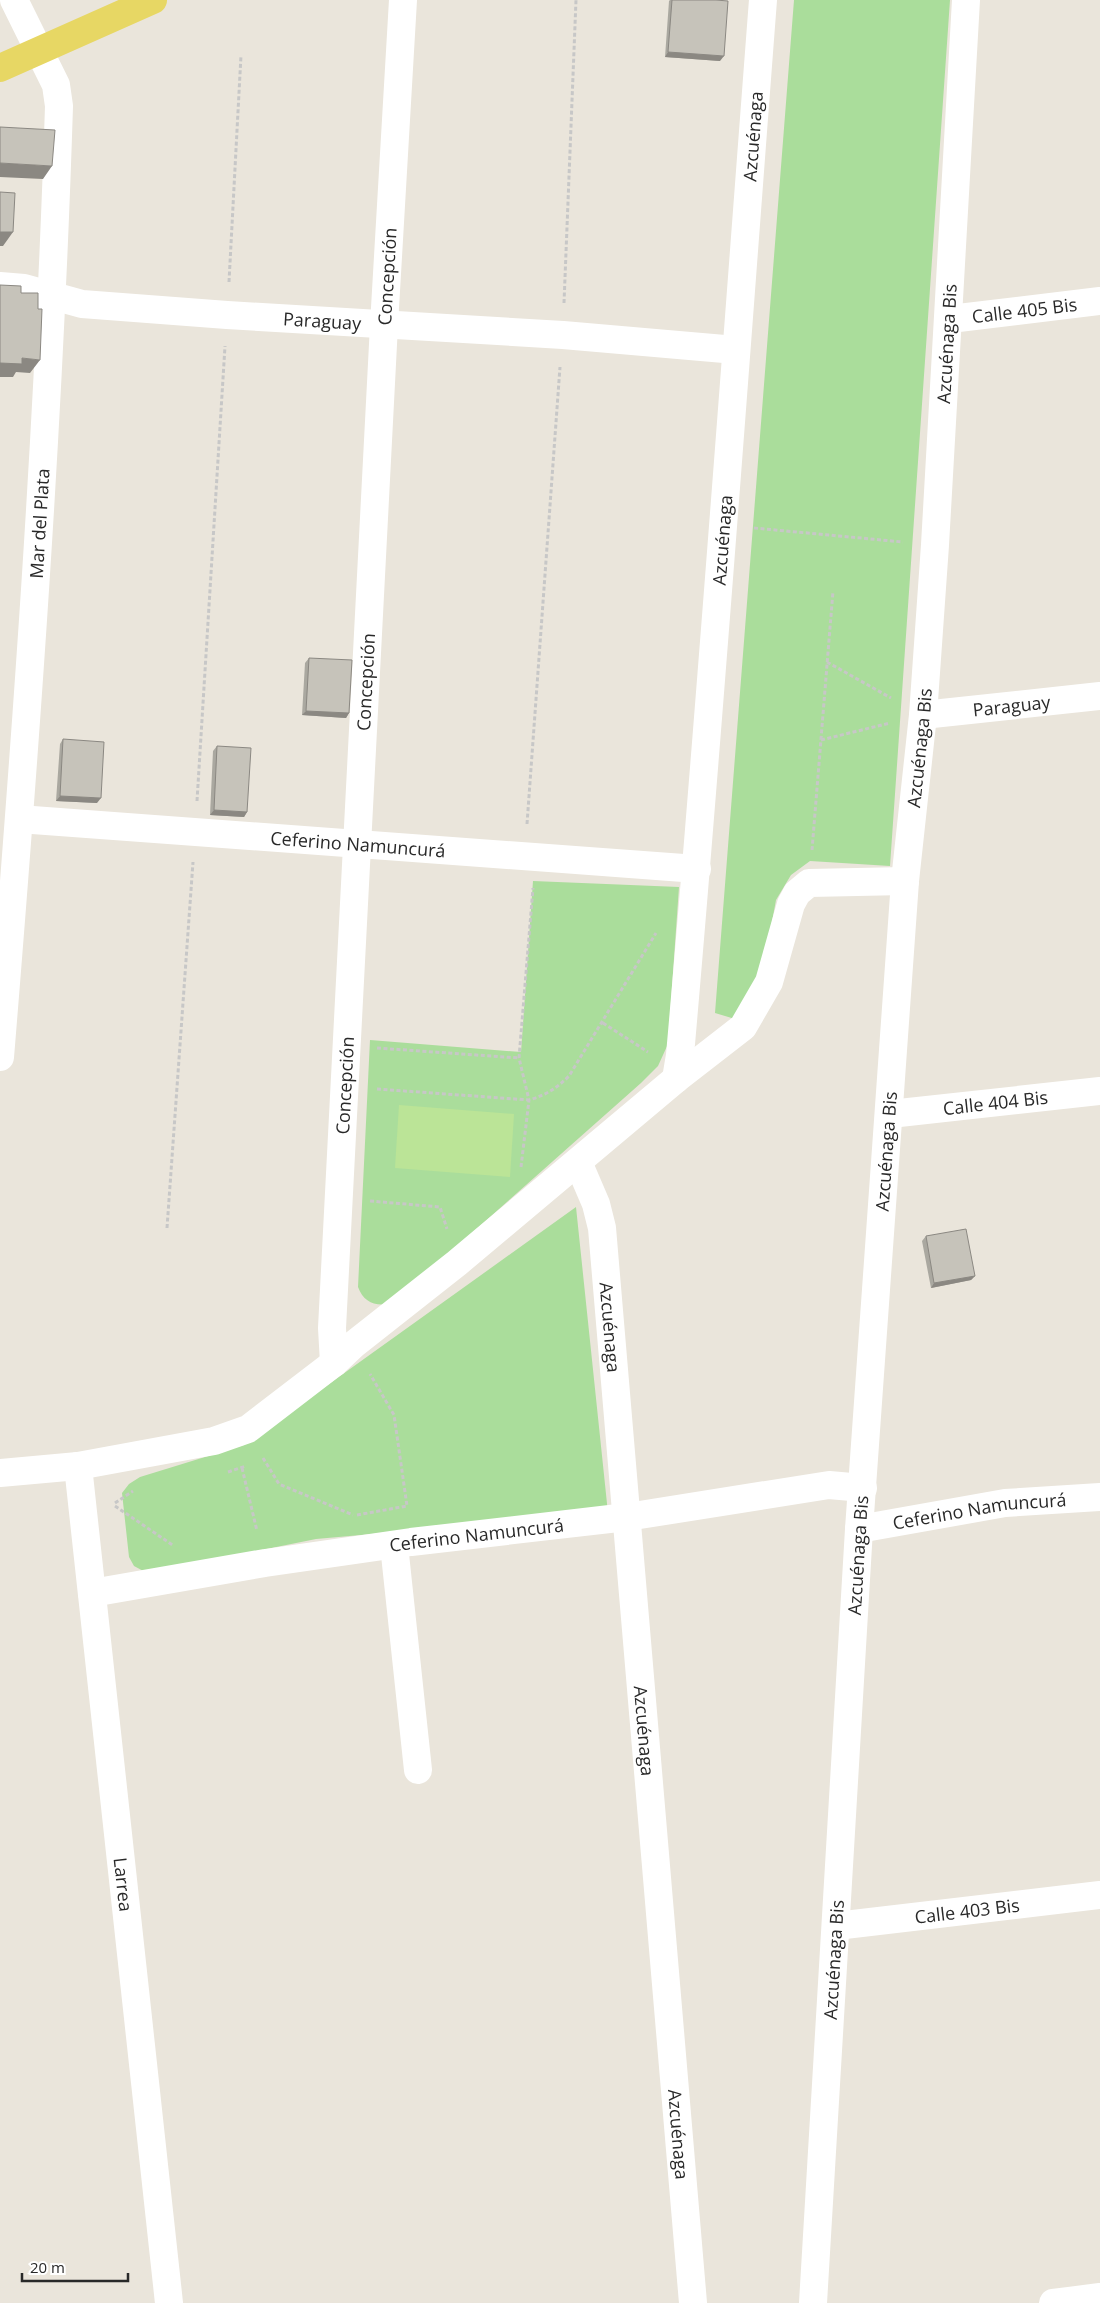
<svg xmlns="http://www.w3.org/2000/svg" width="1100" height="2303" font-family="'Open Sans',sans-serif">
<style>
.green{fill:#aadd9b}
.pitch{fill:#bbe497}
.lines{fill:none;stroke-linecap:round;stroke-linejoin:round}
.path{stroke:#c7c7c7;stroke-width:3;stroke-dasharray:4 2.5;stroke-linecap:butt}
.minor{stroke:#fff;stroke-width:28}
.major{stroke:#e7d764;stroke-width:28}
.wall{fill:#aaa8a0}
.shaded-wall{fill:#8b8882}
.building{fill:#c6c3ba;stroke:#8b8882}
.labels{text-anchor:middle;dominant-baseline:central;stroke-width:4.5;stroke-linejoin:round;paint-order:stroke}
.street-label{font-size:18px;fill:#292929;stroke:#fff}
</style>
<rect width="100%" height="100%" fill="#eae5db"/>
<path class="green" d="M794,0H950L890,866L810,861L791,875L776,900L765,960L735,1019L715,1013Z
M533,881L679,887L668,1044L658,1066L641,1083L393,1303C376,1307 364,1303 358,1287L370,1040L521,1052Z
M576,1207L608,1513L316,1539L147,1573L134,1566L129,1557L122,1493L129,1484L140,1477L244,1445Z"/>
<path class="pitch" d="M399,1105L514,1114L510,1177L395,1168Z"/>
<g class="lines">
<path class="path" d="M229,282L241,55
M564,303L576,0
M754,528L903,542
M827,662L891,698
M821,740L890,723
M197,801L225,346
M527,824L560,367
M812,850L833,591
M603,1023L648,1052
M377,1048L519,1058
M377,1089L529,1100C546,1095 557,1088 569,1076L656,933
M521,1167L529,1100L519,1058L533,888
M370,1201L440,1207L447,1229
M167,1228L193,862
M263,1458L279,1484L353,1515
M242,1468L257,1531
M228,1472L246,1466
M115,1503L133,1491
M115,1506L174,1546
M357,1515L407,1506L394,1415L370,1374"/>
<g class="minor">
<path id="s1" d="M0,286L24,288L82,304L227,315L563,335L736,350"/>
<path id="s2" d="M950,319L1100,301"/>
<path id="s3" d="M923,715L1100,696"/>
<path id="s4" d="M19,819L697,869"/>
<path id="s5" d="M0,1057C26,740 49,424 59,106L56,85L14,0"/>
<path id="s6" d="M676,1079L680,1055C711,704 736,352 763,0"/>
<path id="s7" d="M890,1114L1100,1091"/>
<path id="s8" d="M578,1162L596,1204L602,1228L693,2303"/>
<path id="s9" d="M334,1363L332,1328L384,325L403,0"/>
<path id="s10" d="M78,1466L169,2303"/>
<path d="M0,1473L78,1466L214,1441L248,1429L334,1363L353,1345L457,1263L676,1079L743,1027L769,982L791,904L797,893L809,883L905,881"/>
<path id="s11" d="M859,1529L1005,1503L1100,1497"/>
<path d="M394,1545L418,1770"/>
<path id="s12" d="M92,1593L265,1563L411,1542L627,1517L829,1485L863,1488"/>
<path id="s13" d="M836,1926L1100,1895"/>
<path id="s14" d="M813,2303L859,1529L905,881L923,715L935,545L966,0"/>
<path d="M1053,2303L1100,2297"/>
</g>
<path class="major" d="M0,68L153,0"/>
</g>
<path class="wall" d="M670,0H716L720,61L665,57L669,1Z
M309,658L349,713L346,718L302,715L305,663Z
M63,739L97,803L56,801L60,744Z
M217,746L247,812L244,817L210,815L213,751Z
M926,1236L975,1276L971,1280L931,1288L922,1241Z"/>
<path class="shaded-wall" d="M668,52L724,56L720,61L665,57Z
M0,163L52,166L43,179L0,177Z
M0,232H13L3,246H0Z
M22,358L40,360L30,373L16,372L13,377H0V363Z
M306,711L349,713L346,718L302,715Z
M60,796L101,798L97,803L56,801Z
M214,810L247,812L244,817L210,815Z
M975,1276L971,1280L931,1288L934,1283Z"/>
<path class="building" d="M672,0H716L728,1L724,56L668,52Z
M0,127L55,130L52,166L0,163Z
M0,192L15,193L13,232H0Z
M0,285L21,286V293H38V309H42L40,360L22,358V364L0,363Z
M309,658L352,660L349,713L306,711Z
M63,739L104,742L101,798L60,796Z
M217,746L251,748L247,812L214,810Z
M966,1229L975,1276L934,1283L926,1236Z"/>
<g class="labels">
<g class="street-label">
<text stroke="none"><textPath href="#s6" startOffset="946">Azcuénaga</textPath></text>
<text stroke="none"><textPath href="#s9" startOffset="1088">Concepción</textPath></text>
<text stroke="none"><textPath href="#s2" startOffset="75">Calle 405 Bis</textPath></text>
<text stroke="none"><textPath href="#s1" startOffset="325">Paraguay</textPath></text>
<text stroke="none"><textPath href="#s14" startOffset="1964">Azcuénaga Bis</textPath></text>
<text stroke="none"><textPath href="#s5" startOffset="535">Mar del Plata</textPath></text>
<text stroke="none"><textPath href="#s6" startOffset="541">Azcuénaga</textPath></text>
<text stroke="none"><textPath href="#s9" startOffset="682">Concepción</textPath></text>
<text stroke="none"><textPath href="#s3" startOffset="89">Paraguay</textPath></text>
<text stroke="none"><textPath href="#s14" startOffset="1559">Azcuénaga Bis</textPath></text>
<text stroke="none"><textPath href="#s4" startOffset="340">Ceferino Namuncurá</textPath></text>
<text stroke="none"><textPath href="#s9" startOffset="278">Concepción</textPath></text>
<text stroke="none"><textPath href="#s7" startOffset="106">Calle 404 Bis</textPath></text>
<text stroke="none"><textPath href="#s14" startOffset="1154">Azcuénaga Bis</textPath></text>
<text stroke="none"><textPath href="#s8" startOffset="170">Azcuénaga</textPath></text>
<text stroke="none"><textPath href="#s11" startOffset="122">Ceferino Namuncurá</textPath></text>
<text stroke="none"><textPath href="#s12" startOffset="389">Ceferino Namuncurá</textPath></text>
<text stroke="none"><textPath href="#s14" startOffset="749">Azcuénaga Bis</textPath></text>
<text stroke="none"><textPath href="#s8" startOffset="575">Azcuénaga</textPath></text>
<text stroke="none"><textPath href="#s10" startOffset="421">Larrea</textPath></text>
<text stroke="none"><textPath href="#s13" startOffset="132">Calle 403 Bis</textPath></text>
<text stroke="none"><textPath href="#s14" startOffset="344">Azcuénaga Bis</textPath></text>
<text stroke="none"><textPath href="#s8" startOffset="980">Azcuénaga</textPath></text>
</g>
</g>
<path d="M22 2273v8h106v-8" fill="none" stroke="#292929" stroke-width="2.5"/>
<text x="30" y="2273" font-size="15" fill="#292929" stroke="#ffffff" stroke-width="4" paint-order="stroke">20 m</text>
</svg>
